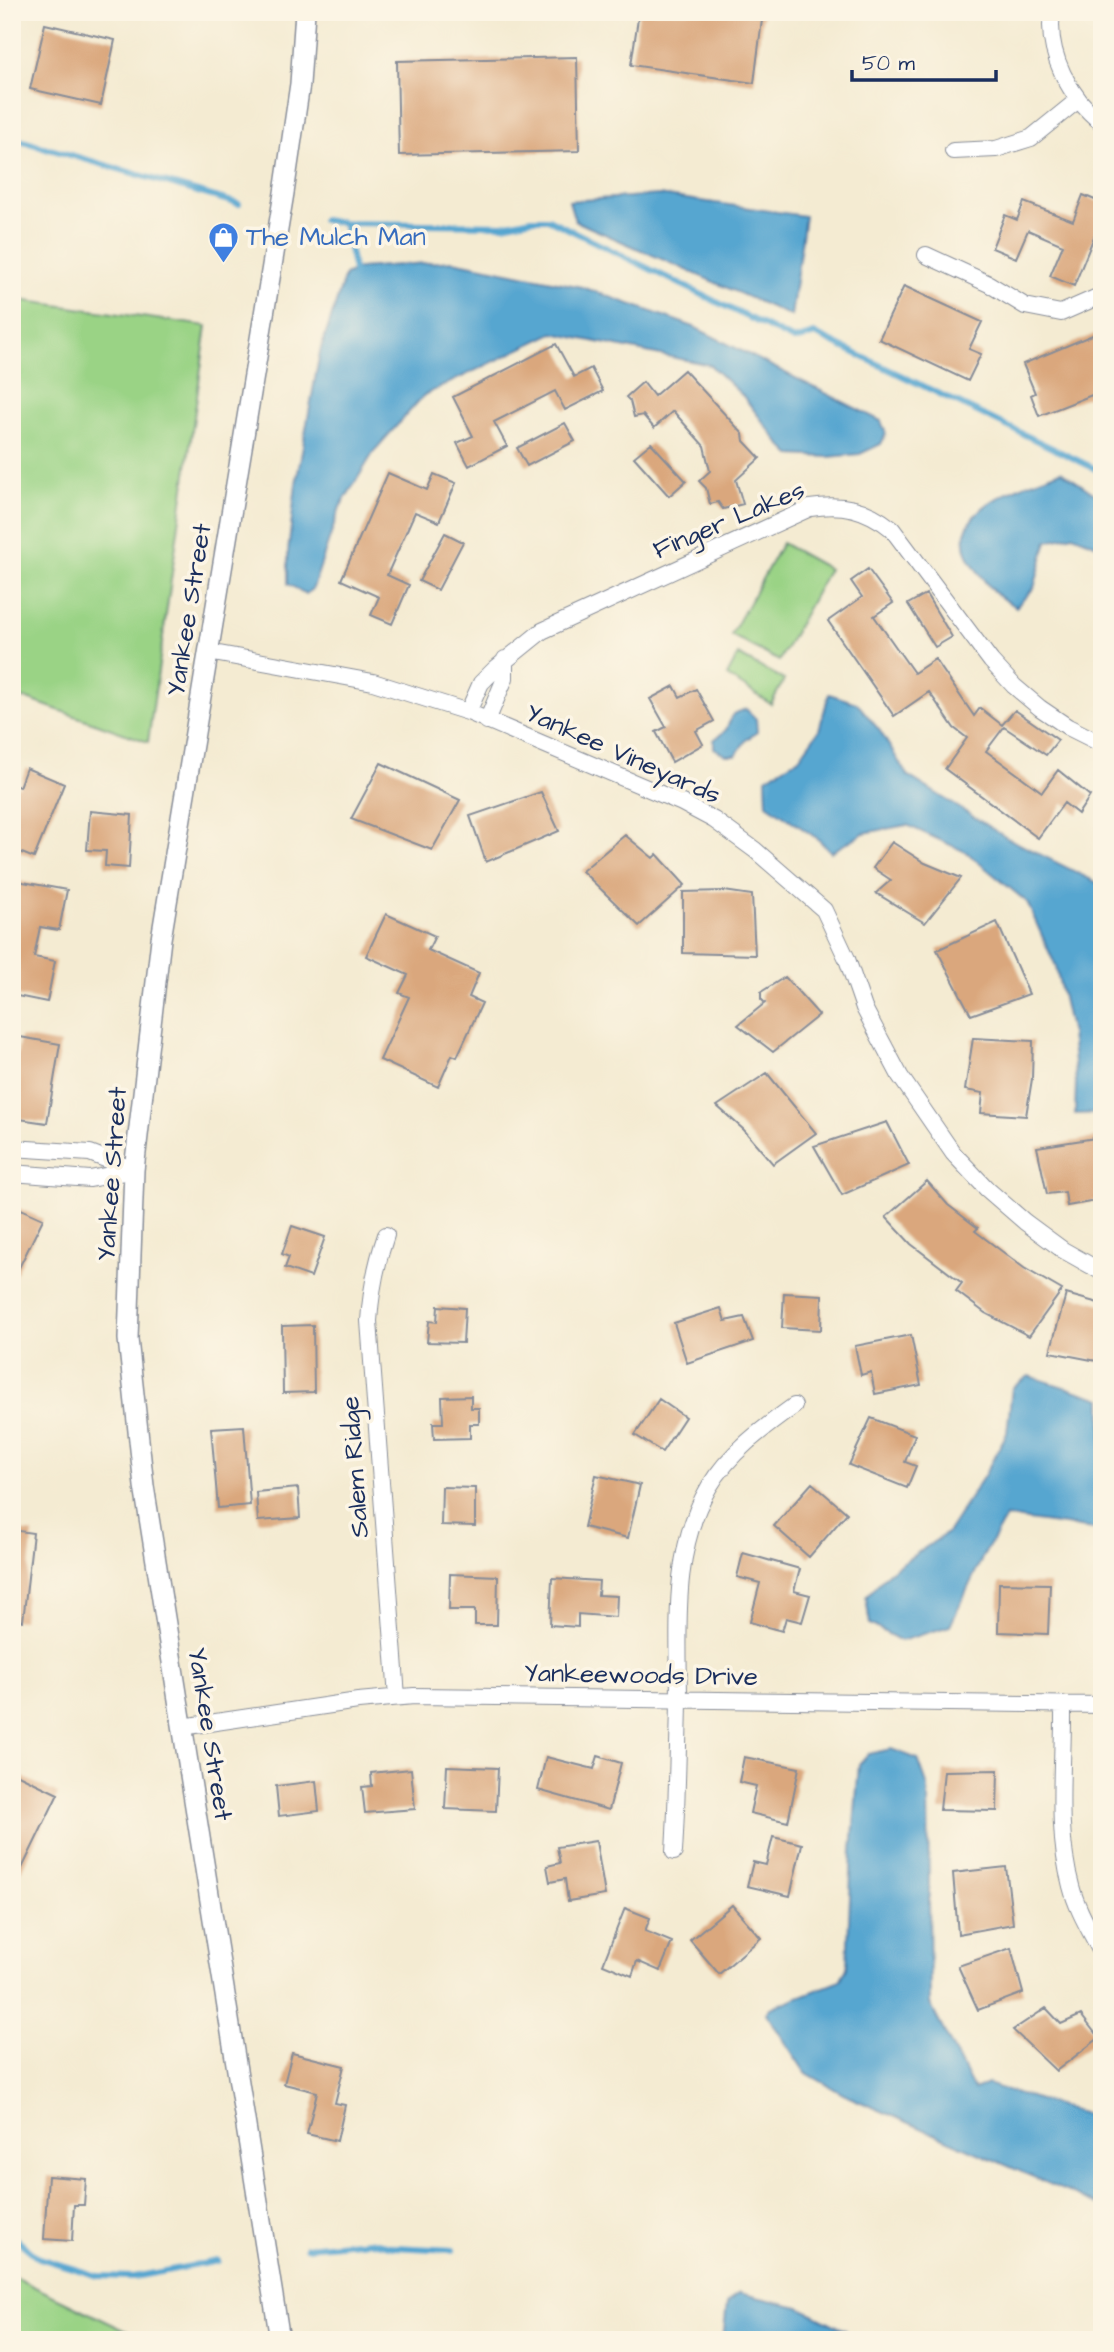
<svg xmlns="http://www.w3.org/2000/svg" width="1114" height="2352" font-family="'Architects Daughter',sans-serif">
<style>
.green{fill:#9ad385;stroke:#5a8172;stroke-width:2}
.water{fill:#56a6d0;stroke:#386a97;stroke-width:2}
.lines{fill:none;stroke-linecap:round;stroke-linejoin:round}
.stream{stroke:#56a6d0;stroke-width:6}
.building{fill:#daa77d}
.minor-casing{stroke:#888d98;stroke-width:18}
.tertiary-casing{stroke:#888d98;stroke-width:22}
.minor{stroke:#fff;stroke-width:16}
.tertiary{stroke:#fff;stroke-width:19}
.labels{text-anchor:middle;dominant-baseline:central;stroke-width:7;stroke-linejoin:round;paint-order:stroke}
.shop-label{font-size:26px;fill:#366cbe;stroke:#fcf5e5;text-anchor:start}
.street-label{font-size:26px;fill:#1b2f5e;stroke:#fcf5e5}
</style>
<rect width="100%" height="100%" fill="#fcf5e5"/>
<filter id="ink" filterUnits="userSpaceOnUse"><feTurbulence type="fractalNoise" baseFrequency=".0143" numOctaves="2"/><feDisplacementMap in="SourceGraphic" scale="14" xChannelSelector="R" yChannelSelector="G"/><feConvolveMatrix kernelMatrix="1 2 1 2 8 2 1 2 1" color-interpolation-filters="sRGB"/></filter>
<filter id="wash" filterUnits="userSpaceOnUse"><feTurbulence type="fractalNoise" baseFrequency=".00686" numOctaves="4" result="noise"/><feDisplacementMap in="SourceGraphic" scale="28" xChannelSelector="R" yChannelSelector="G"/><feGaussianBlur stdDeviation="1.57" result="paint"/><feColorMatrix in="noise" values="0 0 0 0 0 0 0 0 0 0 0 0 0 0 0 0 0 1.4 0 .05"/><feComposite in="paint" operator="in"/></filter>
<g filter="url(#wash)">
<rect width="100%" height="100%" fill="#f4ebd2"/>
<path class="green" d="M12,299L207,326L148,742L27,699L12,697Z
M782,543L829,569L779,661L731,635Z
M738,655L784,680L771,704L727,676Z
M12,2276L145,2340H12Z"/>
<path class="water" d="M659,195L805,216L791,316L575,221L569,201Z
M453,261L582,287L694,327L881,421L886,434L881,444L860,454L828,457L791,455L781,445L743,396L710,365L553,333L424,395L375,450L340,507L313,588L306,594L288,584V552L296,484L320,352L345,275L360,268Z
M1061,471L1102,499V547L1073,535L1047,541L1034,588L1016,607C993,594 989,588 974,566C936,511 1024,485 1061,471Z
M829,694L857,703L880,731L907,775L1007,838L1102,885V1113L1075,1114L1076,1082L1071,1034L1056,967L1027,902L966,852L907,825L864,833L831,852L818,839L767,804L766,778L799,758L819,730Z
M746,709L756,719L757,732L746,740L736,755H726L714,748V740L726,730L733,714Z
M1029,1376L1102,1399V1530L1006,1517L982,1558L950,1626L901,1641L870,1624L866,1597L889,1572L947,1533L984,1476L1007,1433L1012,1388Z
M891,1749L918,1759L928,1787L930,2004L974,2090L987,2084L1102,2119V2207L845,2095L805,2072L766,2013L770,2008L840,1981L847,1967L852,1850L859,1764L868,1754Z
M739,2293L799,2307L845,2330L841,2340H723L727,2303Z"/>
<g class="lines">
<path class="stream" d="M12,138L239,204
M323,220L344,223L503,225L532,219H548L794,340L815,334L1102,472
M344,223L354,271
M12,2236L39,2258L98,2276L134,2277L218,2261
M306,2247L368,2241L394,2247L453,2250"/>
</g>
<g id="blocks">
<path class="building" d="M639,12H763L754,83L631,65Z
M45,24L115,40L101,105L30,89Z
M577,57L579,151L399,155L397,61Z
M1083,195L1102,203V217L1074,286L1050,276L1063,245L1028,230L1016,258L992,248L1005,215L1017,220L1024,202L1073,221Z
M904,286L982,322L969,349L981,354L968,381L879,339Z
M1102,331V391L1039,416L1031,395L1035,393L1023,364Z
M556,344L574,377L591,368L603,391L565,410L555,391L494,422L507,446L469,466L457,443L473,436L453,397Z
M684,370L743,434L744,441L760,458L736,480L743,504L723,509L718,502L710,504L706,488L699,481L710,471L704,446L673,411L654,428L643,415L634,417L630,401L626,397L643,382L654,396Z
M565,423L575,441L527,466L517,448Z
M651,443L686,481L669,496L634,457Z
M388,473L427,490L434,474L456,483L439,522L415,512L387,575L409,585L392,624L371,615L379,597L341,580Z
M445,533L463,542L438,590L419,581Z
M868,569L893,603L874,616L914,673L935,659L974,716L980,708L1002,725L1015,710L1058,740L1046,755L1004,727L986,751L1042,792L1058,770L1090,796L1078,814L1064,803L1038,838L945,769L967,738L954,728L929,692L894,716L828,621L862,597L851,581Z
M926,594L952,637L935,647L908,604Z
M674,686L680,697L696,689L714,721L696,731L703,744L672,762L656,732L666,727L650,699Z
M381,763L460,800L432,850L351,819Z
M26,768L64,784L34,858L12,849V784L19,787Z
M541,792L559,831L486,862L470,816Z
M90,811L132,815L129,868L105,866L106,851L87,850Z
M625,835L653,858L657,854L685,885L639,926L582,871Z
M892,842L925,863L961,878L925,923L876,893L891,880L873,868Z
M12,880L67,890L59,930L40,927L34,957L55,961L47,1002L12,995Z
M724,891L752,895L755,955L683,953V892Z
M386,914L435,936L428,950L479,973L469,997L482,1003L457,1057L452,1055L438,1087L380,1060L409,997L399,993L408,975L366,956Z
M997,922L1029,994L971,1015L937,950Z
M785,977L819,1015L773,1052L738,1025L765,1003L761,999V992Z
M20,1037L60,1044L47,1123L12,1118V1056L17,1057Z
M973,1038L1033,1041L1032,1079L1026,1116L981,1113L983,1093L965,1090Z
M767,1073L816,1133L773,1164L744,1130L717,1106Z
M887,1122L909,1165L842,1195L814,1146Z
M1102,1137V1200L1067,1206L1065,1192L1047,1194L1037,1147Z
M927,1181L948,1205L978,1228L975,1231L1024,1268L1062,1290L1029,1336L985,1313L956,1291L962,1283L911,1244L886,1217Z
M12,1205L43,1219L12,1282Z
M292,1226L325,1237L311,1277L285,1268L289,1257L282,1254Z
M784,1293L822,1295L821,1330L782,1328Z
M1066,1294L1102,1304V1362L1050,1352Z
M438,1306L465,1308L463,1343L427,1342L429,1321L437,1322Z
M721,1308L725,1321L744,1317L753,1341L687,1363L674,1323Z
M313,1325L314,1392L283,1393L282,1326Z
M911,1335L921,1385L875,1394L871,1372L861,1375L855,1346Z
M471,1396V1408H479V1424H470V1438L434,1439L433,1423H443L442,1397Z
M659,1399L685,1417L662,1452L635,1435Z
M871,1418L915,1435L905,1462L916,1466L907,1488L849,1465Z
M244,1426L250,1505L218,1508L211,1428Z
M596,1475L640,1485L628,1538L584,1527Z
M812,1483L847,1513L809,1557L774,1526Z
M442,1487L475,1488V1526L441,1525Z
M298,1488L300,1518L258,1521L256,1492Z
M12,1530L33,1533L23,1621L12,1620Z
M743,1553L800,1569L794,1591L810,1595L802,1622L786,1618L782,1631L750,1622L760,1583L737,1577Z
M450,1574L498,1576L497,1625H475V1610H449Z
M552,1578L599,1581L598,1595L617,1596L616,1617L578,1614V1627L550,1625Z
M999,1583L1050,1584L1048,1634L998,1632Z
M598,1756L621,1763L609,1810L538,1790L546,1757L594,1769Z
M744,1757L799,1768L788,1822L750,1813L756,1786L739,1782Z
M447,1766L498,1768L496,1811L445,1809Z
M411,1769L415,1809L365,1813L362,1787L372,1786L371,1773Z
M998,1770L997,1811L940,1810L944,1771Z
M12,1772L58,1794L12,1889Z
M316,1781L319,1811L279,1816L276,1786Z
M773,1837L802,1844L790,1896L747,1886L753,1862L766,1865Z
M596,1841L605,1895L568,1901L565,1879L550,1882L547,1866L560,1863L557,1847Z
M1006,1867L1013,1924L958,1934L953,1873Z
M732,1905L761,1938L719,1974L690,1940Z
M625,1908L650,1918L645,1931L672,1942L660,1971L637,1961L632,1976L603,1964Z
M1011,1948L1023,1993L978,2010L958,1966Z
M1046,2008L1061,2024L1081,2015L1099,2038L1056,2071L1013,2030Z
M292,2053L344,2066L335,2103L345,2105L337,2141L307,2134L317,2092L284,2084Z
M48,2176L86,2179L84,2205H74L72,2241L44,2239Z"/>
</g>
</g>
<g filter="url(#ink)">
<use href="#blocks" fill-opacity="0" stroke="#888d98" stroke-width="2"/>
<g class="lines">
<defs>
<path id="minor" d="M1052,12C1046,54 1070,98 1102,123
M953,151L996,149L1031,138L1078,100
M926,255L989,284L1025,306L1061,313L1102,295
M208,652L373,682L468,712L682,803L714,820L755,850L824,910L847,959L864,1008L900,1076L953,1153L987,1189L1025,1222L1063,1250L1102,1272
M468,712L481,683L495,669L542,631L810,508C842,503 866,508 892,529L991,661L1014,686L1040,708L1068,727L1102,744
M487,721L505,678V659
M12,1148L90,1153L134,1170
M12,1173L90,1179L134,1170
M386,1235C376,1264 371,1290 369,1321L397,1697
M1063,1704C1064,1764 1055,1828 1071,1886C1077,1910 1091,1932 1102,1954
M182,1727L358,1701L414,1696L1102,1705
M674,1852C677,1802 678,1752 679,1702C679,1630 671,1551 709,1487C729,1453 762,1429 794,1406"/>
<path id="tertiary" d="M280,2340L144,1486L128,1339L134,1170L161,939L284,193L300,84L305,12"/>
</defs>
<use href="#minor" class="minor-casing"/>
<use href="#tertiary" class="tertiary-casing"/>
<use href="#minor" class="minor"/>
<use href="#tertiary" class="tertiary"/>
</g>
</g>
<defs>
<symbol id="shop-pin" viewBox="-11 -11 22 30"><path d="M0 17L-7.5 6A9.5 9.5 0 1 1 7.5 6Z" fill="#3f7fe0" stroke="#fcf5e5"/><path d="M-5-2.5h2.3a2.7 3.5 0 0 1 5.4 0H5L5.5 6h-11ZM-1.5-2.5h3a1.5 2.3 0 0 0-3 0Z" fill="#fff"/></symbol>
</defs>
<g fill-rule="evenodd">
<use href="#shop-pin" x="206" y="220" width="35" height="47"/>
</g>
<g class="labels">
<g class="shop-label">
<text x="246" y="237">The Mulch Man</text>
</g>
<g class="street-label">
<text transform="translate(729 520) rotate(-23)">Finger Lakes</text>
<text transform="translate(189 610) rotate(-81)">Yankee Street</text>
<text transform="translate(623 754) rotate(24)">Yankee Vineyards</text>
<text transform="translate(112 1174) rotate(-86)">Yankee Street</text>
<text transform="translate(355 1467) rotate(-94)">Salem Ridge</text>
<text transform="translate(641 1675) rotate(1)">Yankeewoods Drive</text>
<text transform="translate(210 1734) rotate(81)">Yankee Street</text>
</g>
</g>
<rect width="1114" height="2352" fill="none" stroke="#fcf5e5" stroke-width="42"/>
<path d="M852 70v10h144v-10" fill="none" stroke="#1b2f5e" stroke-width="3.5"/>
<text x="862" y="70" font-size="21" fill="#1b2f5e" stroke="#fcf5e5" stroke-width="5" paint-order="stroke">50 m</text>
</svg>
